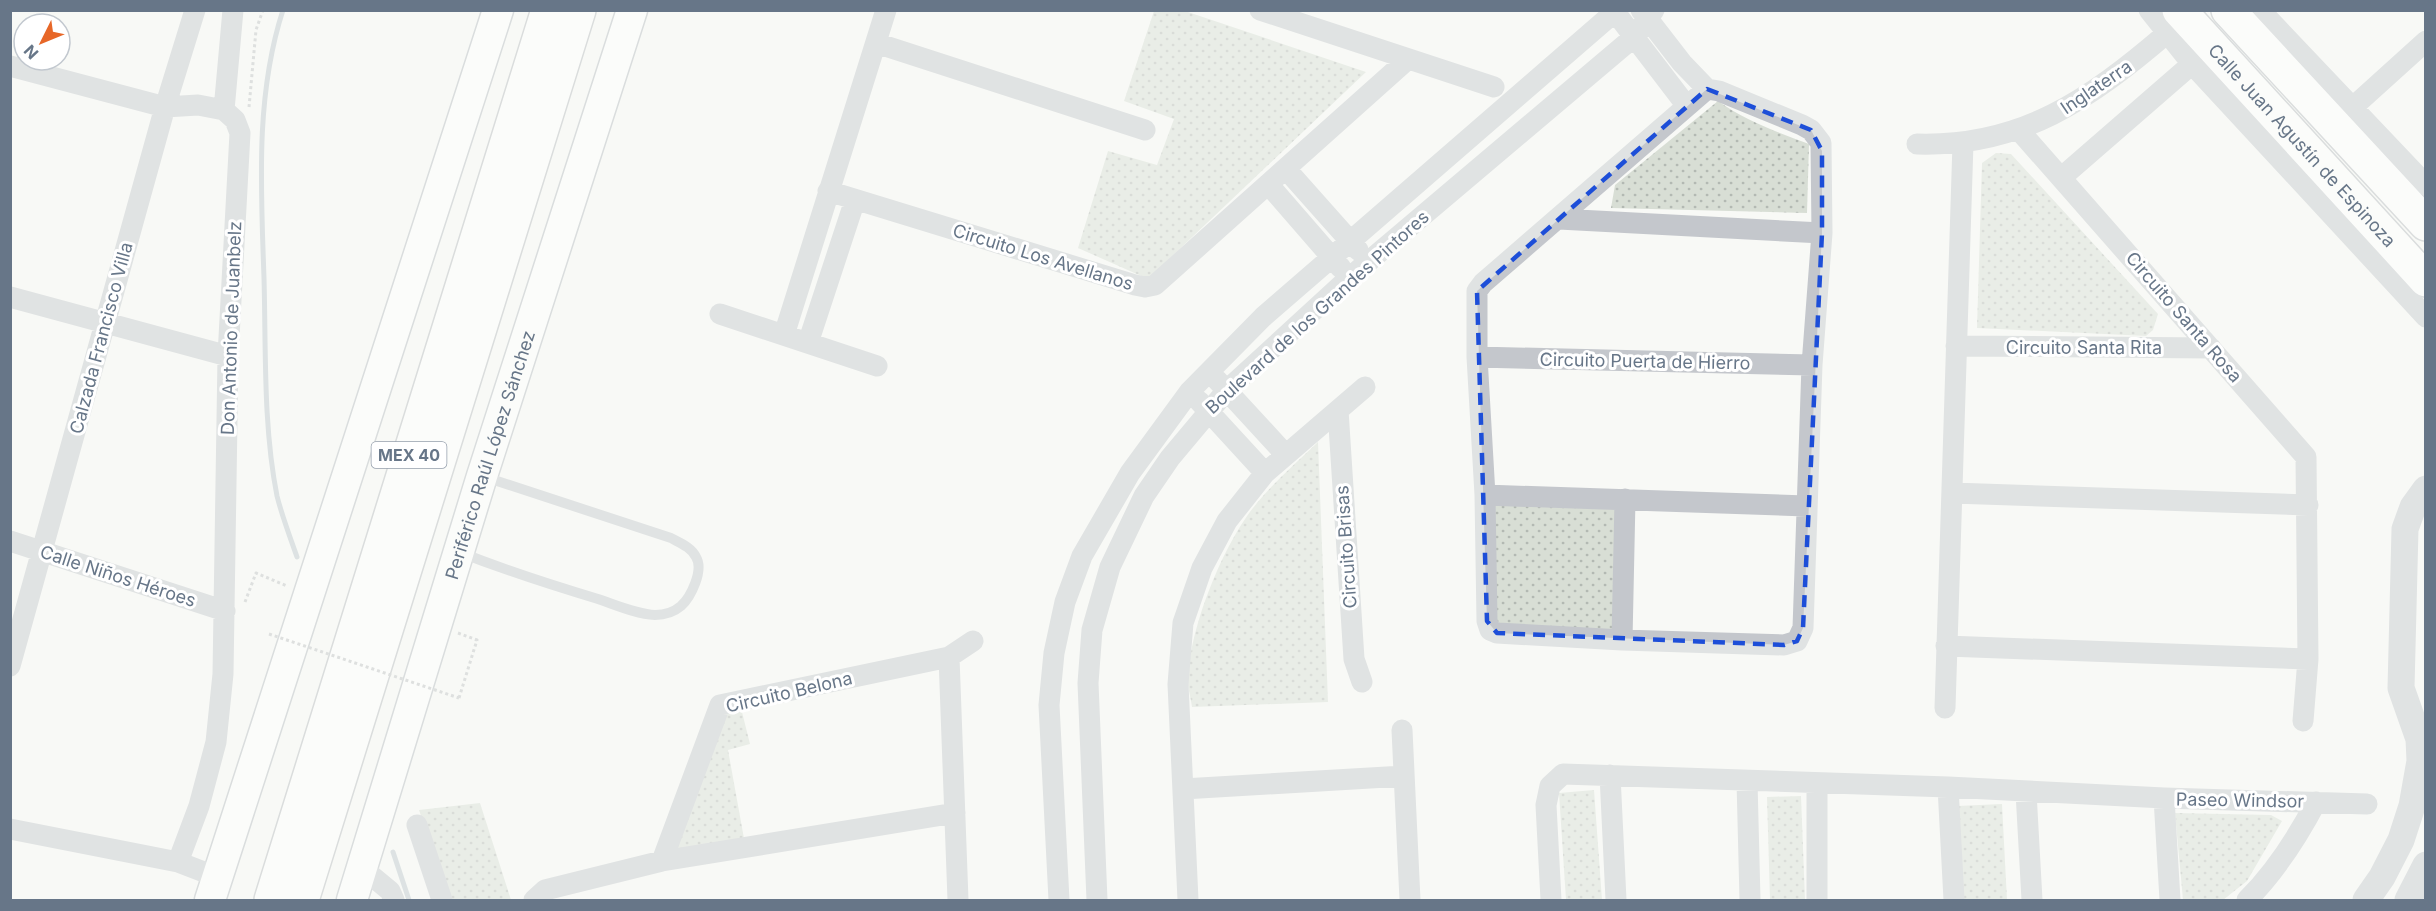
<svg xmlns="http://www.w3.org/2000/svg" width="2436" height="911" font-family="Inter,sans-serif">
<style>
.park{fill:url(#park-dots)}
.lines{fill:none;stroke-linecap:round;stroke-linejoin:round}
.stream{stroke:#bcc6cc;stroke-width:5}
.secondary-casing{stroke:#b6bbc0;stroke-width:33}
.primary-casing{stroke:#b7bbc0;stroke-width:36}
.motorway-casing{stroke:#b7babe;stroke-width:36}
.path{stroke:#bec0c3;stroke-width:3;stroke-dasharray:3 3;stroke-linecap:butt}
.service{stroke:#c4c7cc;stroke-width:10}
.minor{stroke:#c4c7cc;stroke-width:21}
.tertiary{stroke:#c4c7cc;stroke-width:27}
.secondary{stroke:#fff;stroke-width:30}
.primary{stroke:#fff;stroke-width:33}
.motorway{stroke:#fff;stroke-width:33}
.path-bridge{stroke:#bec0c3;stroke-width:3;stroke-dasharray:3 3;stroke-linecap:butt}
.marked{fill:none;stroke:#1d4ed8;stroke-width:4.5;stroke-dasharray:12 8;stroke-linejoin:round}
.labels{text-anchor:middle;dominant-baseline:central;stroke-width:6;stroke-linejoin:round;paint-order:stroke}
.shield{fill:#fff;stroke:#959fac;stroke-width:1.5}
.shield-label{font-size:16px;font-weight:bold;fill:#677688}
.street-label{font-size:18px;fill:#677688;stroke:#fff}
</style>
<defs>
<pattern id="park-dots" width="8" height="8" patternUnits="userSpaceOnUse" patternTransform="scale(1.5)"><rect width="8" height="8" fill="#d8ded5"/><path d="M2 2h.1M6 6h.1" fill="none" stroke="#b3b9b3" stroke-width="1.8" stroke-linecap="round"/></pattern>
</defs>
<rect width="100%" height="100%" fill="#f8f9f6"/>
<path class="park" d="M1154,11H1185L1366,72L1148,279L1078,248L1108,151L1157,165L1174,119L1124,101Z
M1718,101C1746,121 1777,132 1809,144L1807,213L1611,208L1615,185Z
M1996,153L2011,154L2158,314L2153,330L2146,336L1977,328L1982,163Z
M1318,442L1328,702L1192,707C1191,700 1189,692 1188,685C1187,633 1223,543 1257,503C1275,481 1297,462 1318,442Z
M1490,499L1619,504V637L1492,627Z
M740,704L750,744L728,750L745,844L667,857L723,708Z
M1594,790L1602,900H1566L1559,793Z
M1801,796L1805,900H1770L1767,797Z
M480,803L511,900H449L419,810Z
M2002,804L2007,900H1962L1957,806Z
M2175,813L2271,815L2282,821L2247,881L2223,900H2183Z"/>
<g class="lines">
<path class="stream" d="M283,10C255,96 261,189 264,278C266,350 263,425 277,496C282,516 290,537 297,557
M393,852L409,900"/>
<defs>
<g id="secondary">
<path d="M210,900L498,10"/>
<path id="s1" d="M352,900L482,476L632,10"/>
</g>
<g id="primary">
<path id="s2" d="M2179,10L2426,280"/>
<path d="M2228,10L2426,224"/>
</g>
<path id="motorway" d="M271,900L548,10
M302,900L579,10"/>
</defs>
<use href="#secondary" class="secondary-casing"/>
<use href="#primary" class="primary-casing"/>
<use href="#motorway" class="motorway-casing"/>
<path class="path" d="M249,107L256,30L263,10
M245,602L256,573L287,586
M458,633L477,640L459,698"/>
<path class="service" d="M459,552C505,570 551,585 598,599C616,605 636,614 655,615C664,615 674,612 681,606C691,597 704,570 696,557C691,547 680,543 671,538L485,477"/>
<path class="minor" d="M1260,10L1494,87
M1641,10L1682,63L1707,89L1719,91L1802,125L1811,130L1821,143L1822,233L1812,365L1803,628L1797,641L1784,645L1622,640L1497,633L1490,630L1487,621L1485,495L1477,357V291L1483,283L1707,89
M2149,10L2192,64L2426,317
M2260,10L2426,185
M1615,12L1686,105
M876,43L1145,130
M10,66L165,107L198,105L224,110L235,120L240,133L228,356L223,674L216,742L199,806L178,862
M2353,107L2426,41
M224,110L233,10
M2018,129L2306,457L2308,659L2303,721
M1917,144C2022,147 2090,99 2166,34
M1286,169L1358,250
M2062,177L2192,64
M1268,184L1341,268
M828,191L1135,285L1145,287L1155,285L1407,60
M1559,219L1822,233
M10,297L228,356
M720,314L877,366
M784,335L886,10
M808,343L855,200
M1956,346L2211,348
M1477,357L1812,365
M1217,380L1286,455
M1199,401L1265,473
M1338,410L1354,659L1362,682
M1952,493L2308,505
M1485,495L1806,506
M10,541L225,611
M1622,640L1625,499
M1946,646L2308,659
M949,657L958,900
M10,666L165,107L195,10
M1945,708L1963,143
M1402,730L1410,900
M1610,775L1616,900
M1747,781L1750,900
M1817,783V900
M1948,787L1954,900
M1183,789L1404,776
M2026,792L2032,900
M2164,798L2170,900
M417,825L442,900
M10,829L178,862L217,877
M662,861L720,705L949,657L973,641
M361,867L390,891L394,900
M534,900L545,890L662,861L955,813
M1059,900L1049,705L1054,653L1065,602L1082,556L1130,473L1190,391L1263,317L1617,10
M1097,900L1088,683L1092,630L1110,567L1144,496L1170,458L1227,390L1349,278L1634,37L1654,10
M1188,900L1178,684L1183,623L1202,568L1227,521L1265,473L1365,387
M1551,900L1546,805L1550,786L1563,774L1948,787L2164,798L2367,804
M2247,900C2276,871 2297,838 2316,802"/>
<path class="tertiary" d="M2366,900L2382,877L2401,840L2412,806L2420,761L2419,739L2401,688L2405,529L2413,507L2426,489
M2408,900L2426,865"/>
<use href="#secondary" class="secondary"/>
<use href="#primary" class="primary"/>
<use href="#motorway" class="motorway"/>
<path class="path-bridge" d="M269,634L459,698"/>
</g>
<path d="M0 0H2436V911H0ZM1707,89L1811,130L1822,151V233L1803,628L1797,641L1784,645L1497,633L1487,621L1477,291Z" fill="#f8f9f6" fill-opacity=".55" fill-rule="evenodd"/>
<path class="marked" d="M1707,89L1811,130L1822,151V233L1803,628L1797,641L1784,645L1497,633L1487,621L1477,291Z"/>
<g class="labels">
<rect class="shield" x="371.5" y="442" width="75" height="26" rx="4.5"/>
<g class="shield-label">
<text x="409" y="455">MEX 40</text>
</g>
<g class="street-label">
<text transform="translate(2096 87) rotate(-34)">Inglaterra</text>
<text stroke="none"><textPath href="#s2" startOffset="183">Calle Juan Agustín de Espinoza</textPath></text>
<text transform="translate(1043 257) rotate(17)">Circuito Los Avellanos</text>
<text transform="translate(1317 312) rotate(-42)">Boulevard de los Grandes Pintores</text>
<text transform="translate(2184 317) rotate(49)">Circuito Santa Rosa</text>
<text transform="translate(231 328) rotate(-88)">Don Antonio de Juanbelz</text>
<text transform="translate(101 338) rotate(-75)">Calzada Francisco Villa</text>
<text x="2084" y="347">Circuito Santa Rita</text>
<text transform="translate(1645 361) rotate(1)">Circuito Puerta de Hierro</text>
<text stroke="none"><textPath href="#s1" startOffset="466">Periférico Raúl López Sánchez</textPath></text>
<text transform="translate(1346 547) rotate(-94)">Circuito Brisas</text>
<text transform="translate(118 576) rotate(18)">Calle Niños Héroes</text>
<text transform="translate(789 692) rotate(-13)">Circuito Belona</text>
<text transform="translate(2240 800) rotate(1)">Paseo Windsor</text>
</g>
</g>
<rect width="2436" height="911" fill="none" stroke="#677688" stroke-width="24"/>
<g transform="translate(42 42) rotate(227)"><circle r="28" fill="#ffffff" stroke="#c2c8cf" stroke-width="1.5"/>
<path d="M0-4.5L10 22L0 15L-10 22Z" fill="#e76728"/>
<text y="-9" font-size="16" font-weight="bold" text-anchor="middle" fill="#677688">N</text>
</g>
</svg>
